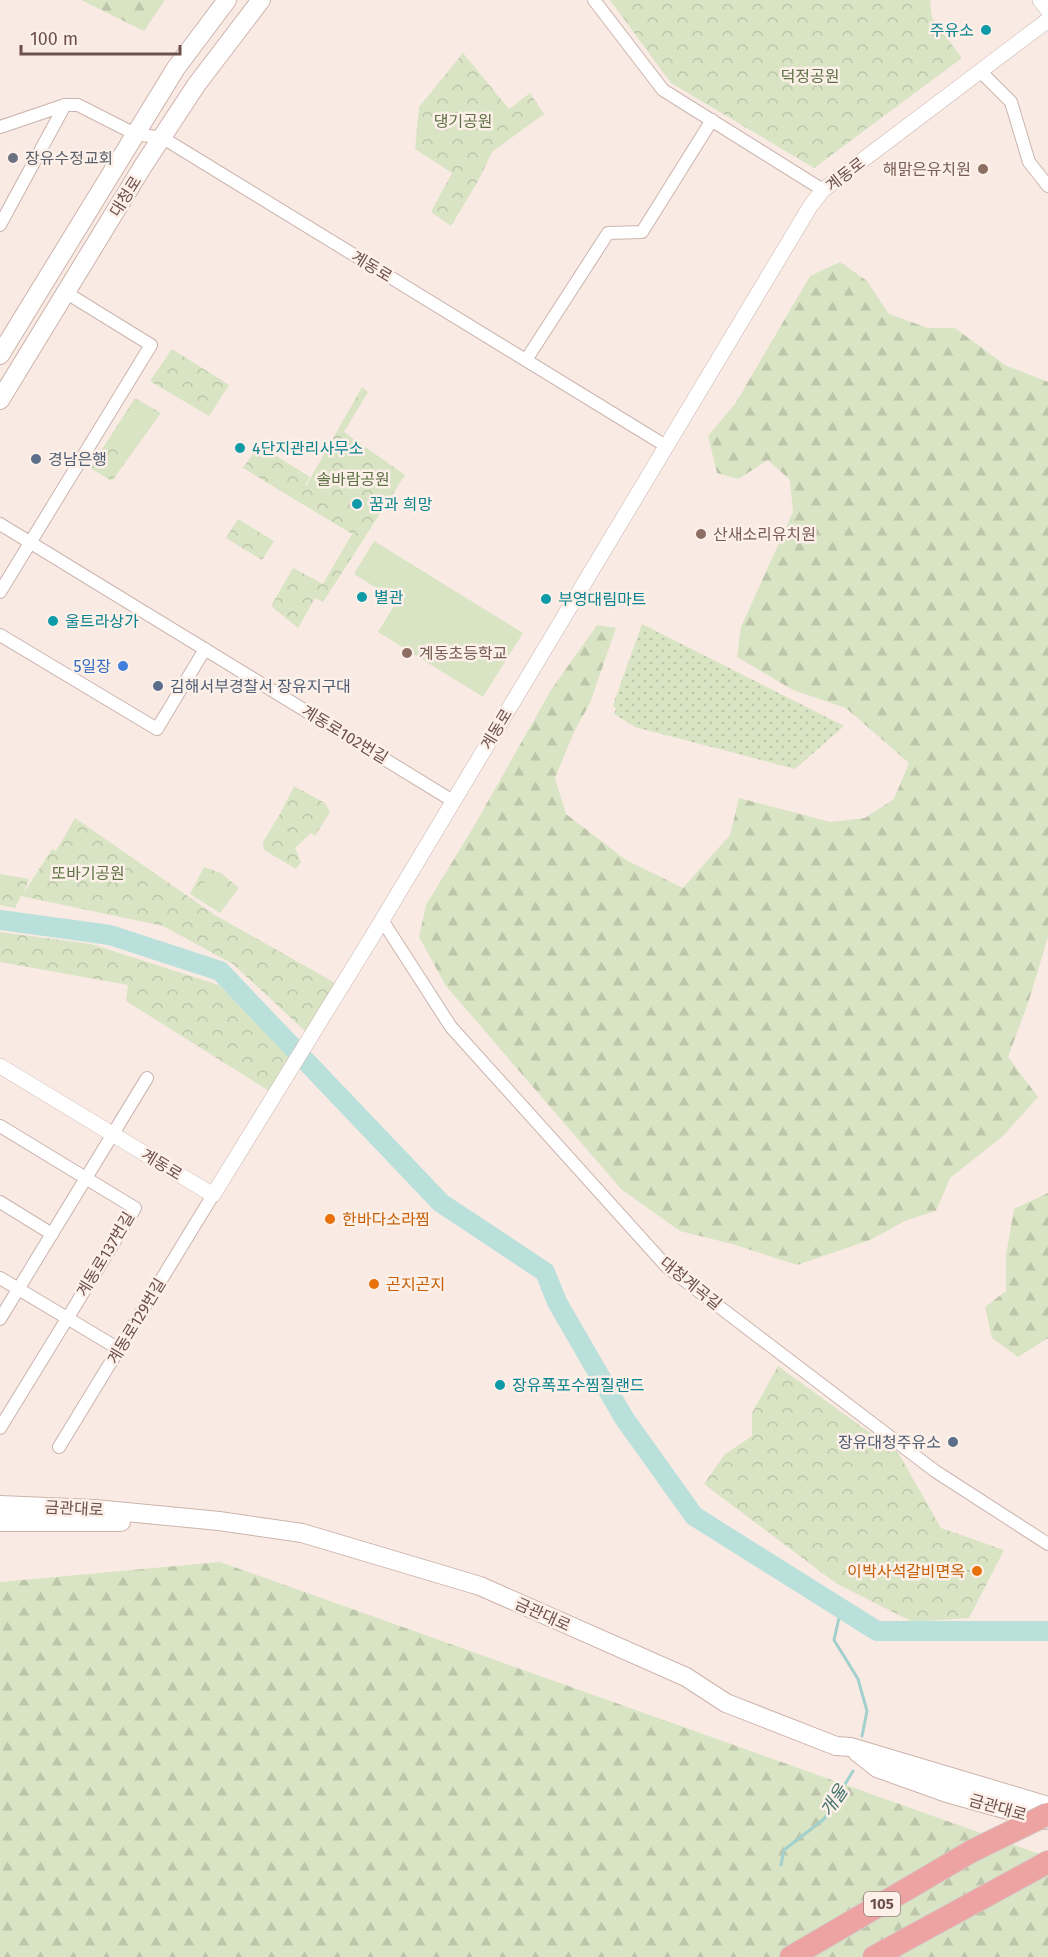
<svg xmlns="http://www.w3.org/2000/svg" width="1048" height="1957" viewBox="0 0 1048 1957" font-family="'Fira Sans','Noto Sans KR',sans-serif">
  <defs>
    <pattern id="grass-dots" width="8" height="8" patternUnits="userSpaceOnUse" patternTransform="scale(1.5)"><rect width="8" height="8" fill="#d9e4c4"/><path d="M2 2h.1M6 6h.1" fill="none" stroke="#bdc5aa" stroke-width="1.8" stroke-linecap="round"/></pattern>
    <pattern id="forest-firs" width="22" height="20" patternUnits="userSpaceOnUse" patternTransform="scale(1.5)"><rect width="22" height="20" fill="#d9e4c4"/><path d="M5 1l3.5 6h-7zM16 11l3.5 6h-7z" fill="#bdc5aa"/></pattern>
    <pattern id="park-crowns" width="20" height="18" patternUnits="userSpaceOnUse" patternTransform="scale(1.5)"><rect width="20" height="18" fill="#d9e4c4"/><path d="M2 6a3 3 0 1 1 6 0M12 15a3 3 0 1 1 6 0" fill="none" stroke="#bdc5aa"/></pattern>
  </defs>
  <rect width="100%" height="100%" fill="#f9ebe3"/>
  <path fill="url(#grass-dots)" d="M642,624L844,726L795,769L635,727L614,714L616,709L613,705Z"/>
  <g fill="url(#forest-firs)">
    <path d="M81,0H165L144,31Z"/>
    <path d="M840,262L867,281L889,314L928,328H955L1005,365L1048,382V937L1028,1003L1008,1057L1038,1097L1002,1137L950,1178L936,1211L907,1220L870,1240L797,1265L732,1244L680,1231L621,1189L446,986L419,937L426,905L474,826L551,690L597,625L616,628L590,703L574,732L555,778L566,814L626,860L683,888L730,835L739,798L830,822L865,818L894,799L909,763L846,708L793,690L737,657L741,627L793,512L790,480L768,460L738,479L717,473L708,436L735,404L810,276Z"/>
    <path d="M1048,1193V1338L1018,1357L992,1338L985,1307L1006,1291V1255L1014,1209Z"/>
    <path d="M220,1562L1048,1857V1957H0V1582Z"/>
  </g>
  <g fill="url(#park-crowns)">
    <path d="M610,0H930L932,18L962,58L814,168L671,83Z"/>
    <path d="M463,53L509,109L530,93L544,114L492,152L478,181L451,226L431,212L452,173L415,149L419,107Z"/>
    <path d="M172,349L229,385L209,416L150,381Z"/>
    <path d="M362,387L368,392L344,432L405,475L323,602L315,598L298,628L271,606L293,568L323,584L352,534L243,468L259,445L310,477L305,485L306,486Z"/>
    <path d="M135,398L161,413L112,481L90,468Z"/>
    <path d="M238,519L274,541L262,560L226,538Z"/>
    <path d="M294,786L325,803L330,812L315,836L311,833L295,848L301,862L296,869L264,850L263,842L280,814Z"/>
    <path d="M75,818L215,915L337,984L307,1033L233,964L163,926L21,896L15,908L0,905V874L29,879L23,894L52,849L56,851Z"/>
    <path d="M204,867L221,873L239,888L220,913L190,894Z"/>
    <path d="M0,932L91,944L219,985L291,1056L274,1094L126,1001L128,985L0,962Z"/>
    <path d="M778,1366L899,1454L941,1528L1004,1550L969,1618L913,1622L837,1584L704,1484L724,1455L752,1436V1413Z"/>
  </g>
  <g fill="#d9e4c4">
    <path d="M135,400L159,414L128,455L110,442Z"/>
    <path d="M374,541L523,633L483,697L378,632L397,601L354,574Z"/>
    <path d="M208,880L228,896L218,910L197,887Z"/>
  </g>
  <g fill="none" stroke-linecap="round" stroke-linejoin="round">
    <g stroke="#a2d0cd" stroke-width="3">
      <path d="M841,1609L834,1640L858,1679L867,1711L862,1736"/>
      <path d="M781,1865L784,1850L824,1819L853,1771"/>
    </g>
    <path stroke="#bae0dc" stroke-width="20" d="M0,920L110,935L220,971L441,1203L545,1272L557,1302L624,1418L694,1516L877,1631H1048"/>
    <g stroke="#cbb4ae" stroke-width="14">
      <g id="minor">
        <path d="M594,0L663,90L823,190"/>
        <path d="M980,71L1011,102L1029,162L1048,186"/>
        <path d="M0,127L65,105H78L135,134L163,138L666,446"/>
        <path d="M0,225L65,105"/>
        <path d="M526,360L608,233L642,232L712,120"/>
        <path d="M0,524L453,801"/>
        <path d="M0,592L151,345L65,292"/>
        <path d="M0,635L157,729L205,649"/>
        <path d="M382,920L451,1027L667,1267L935,1471L1048,1544"/>
        <path d="M0,1126L135,1208L0,1428"/>
        <path d="M0,1202L52,1234"/>
        <path d="M0,1278L119,1349"/>
        <path d="M0,1319L147,1078"/>
        <path d="M59,1447L213,1195"/>
      </g>
    </g>
    <g stroke="#cbb4ae" stroke-width="16">
      <g id="tertiary">
        <path d="M1040,0L1048,10"/>
        <path d="M0,1066L213,1195L372,937L811,205L823,190L1048,20"/>
      </g>
    </g>
    <g stroke="#cdb3ac" stroke-width="20">
      <g id="secondary">
        <path d="M0,355L176,68L227,0"/>
        <path d="M0,400L143,166L197,84L261,0"/>
        <path d="M0,1505L95,1509L219,1521L302,1533L480,1586L686,1677L726,1703L836,1746L851,1747L1048,1806"/>
        <path d="M0,1522H121"/>
        <path d="M857,1752L877,1768L947,1793L1044,1820"/>
      </g>
    </g>
    <g stroke="#d4cac9" stroke-width="24">
      <g id="motorway">
        <path d="M791,1957L972,1851"/>
        <path d="M874,1957L1048,1862"/>
      </g>
    </g>
    <use href="#minor" stroke="#fff" stroke-width="12"/>
    <use href="#tertiary" stroke="#fff" stroke-width="15"/>
    <use href="#secondary" stroke="#fff" stroke-width="18"/>
    <use href="#motorway" stroke="#eca3a1" stroke-width="22"/>
    <g stroke="#d4cac9" stroke-width="24" stroke-linecap="butt">
      <path id="motorway-bridge" d="M972,1851L1048,1814"/>
    </g>
    <use href="#motorway-bridge" stroke="#eca3a1" stroke-width="22"/>
  </g>
  <g fill="#0f9aa8" stroke="#fcf0e9" stroke-width="2">
    <circle cx="986" cy="30" r="6"/>
    <circle cx="240" cy="448" r="6"/>
    <circle cx="357" cy="504" r="6"/>
    <circle cx="362" cy="597" r="6"/>
    <circle cx="546" cy="599" r="6"/>
    <circle cx="53" cy="621" r="6"/>
    <circle cx="500" cy="1385" r="6"/>
  </g>
  <circle fill="#6b7280" stroke="#fcf0e9" stroke-width="2" cx="13" cy="158" r="6"/>
  <g fill="#8d6e63" stroke="#fcf0e9" stroke-width="2">
    <circle cx="983" cy="169" r="6"/>
    <circle cx="701" cy="534" r="6"/>
    <circle cx="407" cy="653" r="6"/>
  </g>
  <g fill="#5c6f8a" stroke="#fcf0e9" stroke-width="2">
    <circle cx="36" cy="459" r="6"/>
    <circle cx="158" cy="686" r="6"/>
    <circle cx="953" cy="1442" r="6"/>
  </g>
  <circle fill="#3f7fe0" stroke="#fcf0e9" stroke-width="2" cx="123" cy="666" r="6"/>
  <g fill="#e8710a" stroke="#fcf0e9" stroke-width="2">
    <circle cx="330" cy="1219" r="6"/>
    <circle cx="374" cy="1284" r="6"/>
    <circle cx="977" cy="1571" r="6"/>
  </g>
  <g text-anchor="middle" stroke-width="5" stroke-linejoin="round" paint-order="stroke">
    <rect fill="#fcf0e9" stroke="#99807b" stroke-width="1.5" x="864" y="1892" width="36" height="24" rx="4.5"/>
    <g font-size="15" font-weight="bold" fill="#6e504c">
      <text x="882" y="1909">105</text>
    </g>
    <g font-size="16" fill="#0d838f" stroke="#fcf0e9" text-anchor="start">
      <text x="974" y="36" text-anchor="end">주유소</text>
      <text x="252" y="454">4단지관리사무소</text>
      <text x="369" y="510">꿈과 희망</text>
      <text x="374" y="603">별관</text>
      <text x="558" y="605">부영대림마트</text>
      <text x="65" y="627">울트라상가</text>
      <text x="512" y="1391">장유폭포수찜질랜드</text>
    </g>
    <g font-size="16" fill="#5e7246" stroke="#fcf0e9">
      <text x="810" y="82">덕정공원</text>
      <text x="463" y="127">댕기공원</text>
      <text x="353" y="485">솔바람공원</text>
      <text x="88" y="879">또바기공원</text>
    </g>
    <g font-size="16" fill="#5b616d" stroke="#fcf0e9" text-anchor="start">
      <text x="25" y="164">장유수정교회</text>
    </g>
    <g font-size="16" fill="#785e54" stroke="#fcf0e9" text-anchor="start">
      <text x="971" y="175" text-anchor="end">해맑은유치원</text>
      <text x="713" y="540">산새소리유치원</text>
      <text x="419" y="659">계동초등학교</text>
    </g>
    <g font-size="16" fill="#6e504c" stroke="#fcf0e9">
      <text transform="translate(845 174) rotate(-38)" y="6">계동로</text>
      <text transform="translate(125 196) rotate(-58)" y="6">대청로</text>
      <text transform="translate(372 266) rotate(31)" y="6">계동로</text>
      <text transform="translate(496 729) rotate(-59)" y="6">계동로</text>
      <text transform="translate(345 734) rotate(31)" y="6">계동로102번길</text>
      <text transform="translate(162 1164) rotate(31)" y="6">계동로</text>
      <text transform="translate(105 1254) rotate(-59)" y="6">계동로137번길</text>
      <text transform="translate(691 1283) rotate(39)" y="6">대청계곡길</text>
      <text transform="translate(136 1321) rotate(-59)" y="6">계동로129번길</text>
      <text transform="translate(74 1508) rotate(3)" y="6">금관대로</text>
      <text transform="translate(543 1614) rotate(24)" y="6">금관대로</text>
      <text transform="translate(998 1807) rotate(16)" y="6">금관대로</text>
    </g>
    <g font-size="16" fill="#4e5e75" stroke="#fcf0e9" text-anchor="start">
      <text x="48" y="465">경남은행</text>
      <text x="170" y="692">김해서부경찰서 장유지구대</text>
      <text x="941" y="1448" text-anchor="end">장유대청주유소</text>
    </g>
    <g font-size="16" fill="#366cbe" stroke="#fcf0e9" text-anchor="end">
      <text x="111" y="672">5일장</text>
    </g>
    <g font-size="16" fill="#c56008" stroke="#fcf0e9" text-anchor="start">
      <text x="342" y="1225">한바다소라찜</text>
      <text x="386" y="1290">곤지곤지</text>
      <text x="965" y="1577" text-anchor="end">이박사석갈비면옥</text>
    </g>
    <g font-size="18" font-style="italic" fill="#42726f" stroke="#fcf0e9">
      <text transform="translate(834 1801) rotate(-56)" y="6">개울</text>
    </g>
  </g>
  <path d="M21 45v9h159v-9" fill="none" stroke="#6e504c" stroke-width="3"/>
  <text x="30" y="45" font-size="18" fill="#6e504c" stroke="#fcf0e9" stroke-width="4.5" paint-order="stroke">100 m</text>
</svg>
